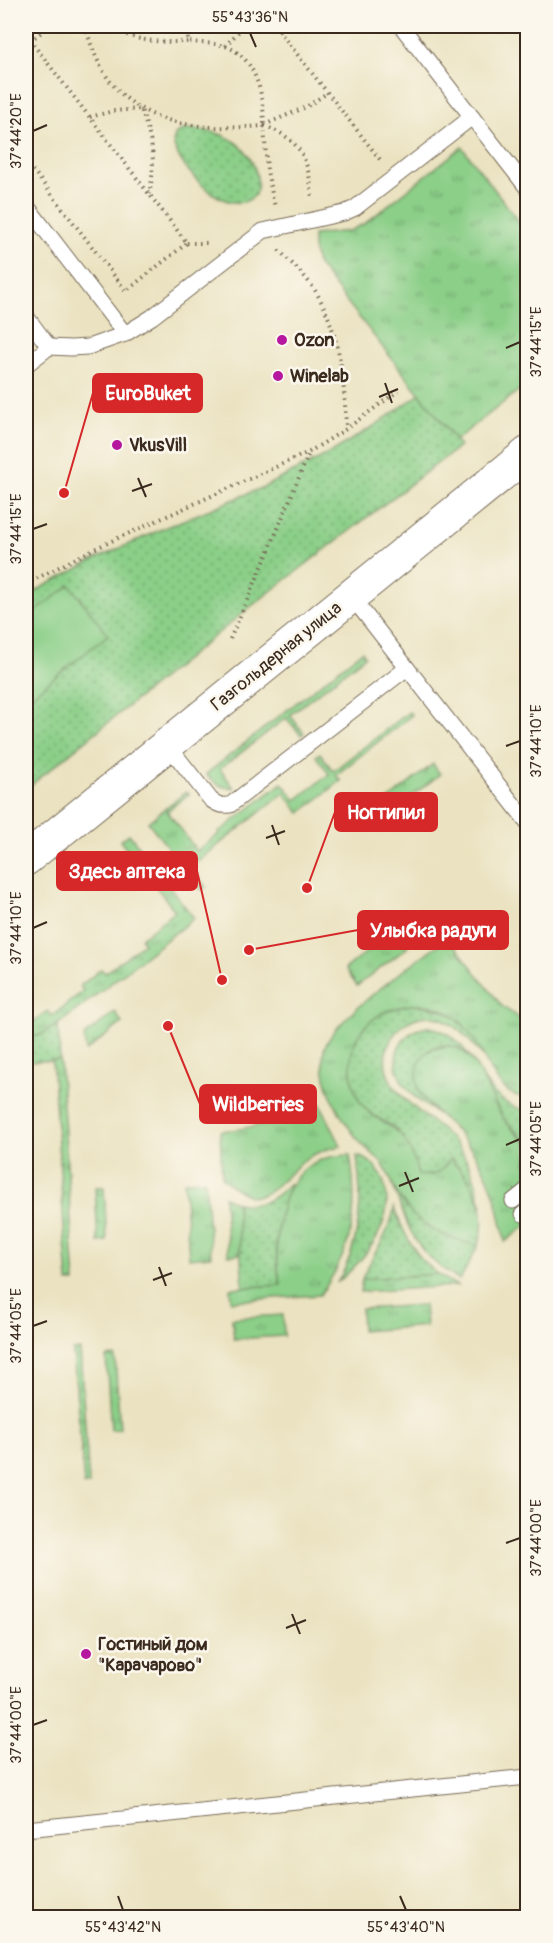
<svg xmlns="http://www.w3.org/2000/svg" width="553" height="1943" viewBox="0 0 553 1943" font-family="Pangolin,sans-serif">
  <defs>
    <pattern id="grass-tufts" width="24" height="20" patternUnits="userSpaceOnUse" patternTransform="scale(1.5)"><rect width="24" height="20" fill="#8bcf88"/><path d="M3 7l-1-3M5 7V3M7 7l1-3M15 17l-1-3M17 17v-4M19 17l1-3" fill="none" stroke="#73a86f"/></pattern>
    <pattern id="park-dots" width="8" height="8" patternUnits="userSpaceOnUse" patternTransform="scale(1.5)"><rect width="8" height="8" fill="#8bcf88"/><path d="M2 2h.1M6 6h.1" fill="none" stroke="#73a86f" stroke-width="1.8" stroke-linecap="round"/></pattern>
  </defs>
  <rect width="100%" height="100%" fill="#fbf7ec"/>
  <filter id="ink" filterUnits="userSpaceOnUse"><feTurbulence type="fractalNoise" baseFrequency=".0167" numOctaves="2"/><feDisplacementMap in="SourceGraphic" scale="12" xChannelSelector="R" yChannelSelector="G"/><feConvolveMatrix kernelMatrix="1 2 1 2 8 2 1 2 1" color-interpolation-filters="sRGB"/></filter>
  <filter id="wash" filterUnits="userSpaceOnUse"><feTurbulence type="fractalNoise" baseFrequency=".008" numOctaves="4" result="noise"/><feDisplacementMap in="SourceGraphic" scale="24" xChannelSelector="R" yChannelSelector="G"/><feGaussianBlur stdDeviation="1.35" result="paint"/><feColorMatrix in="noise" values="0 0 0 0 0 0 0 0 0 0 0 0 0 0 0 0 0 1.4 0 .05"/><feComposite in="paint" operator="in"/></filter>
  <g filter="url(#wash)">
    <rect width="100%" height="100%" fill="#eae2c0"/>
    <g fill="url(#grass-tufts)" stroke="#637c53" stroke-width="1.5">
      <path d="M462,147L527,232V384L456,440L317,264L313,249V235L349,231L364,224Z"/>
      <path d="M362,651L365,656L290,715L304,733L301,735L286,718L220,769L234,788C222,788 214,784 206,774Z"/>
      <path d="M409,712L412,715L336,775L341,781L300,813L284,793L191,867L206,887L201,890L148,822L186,792L189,794L167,811L197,851L219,834V832L282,783L296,800L329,774L316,756L320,753L333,771Z"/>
      <path d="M433,764L440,774L390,813L383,804Z"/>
      <path d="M129,834L194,918L51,1030L41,1035L26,1038V1028L48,1011L52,1016L83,991L80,986L101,969L105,973L144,943L141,938L175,911L120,841Z"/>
      <path d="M395,930L408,947L357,986L345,969Z"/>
      <path d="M448,937L502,1006L527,1024V1097C476,1100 487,984 397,1008C381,1012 366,1022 358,1037C353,1045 354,1055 353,1064C350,1086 358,1106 377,1118C386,1125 396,1129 403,1137C412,1148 415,1162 418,1175C434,1177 444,1173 449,1158C475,1181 491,1212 478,1246C447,1238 415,1228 399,1197C392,1186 389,1171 380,1161C374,1154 366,1149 360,1142C341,1119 318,1082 324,1050C330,1020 421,958 448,937Z"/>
      <path d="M115,1012L122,1023L86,1051L84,1036Z"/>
      <path d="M451,1046C480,1053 487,1094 502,1116C509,1126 518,1136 527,1143V1225L505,1242C500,1214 494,1184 478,1159C471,1148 463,1138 455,1130C438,1112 404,1091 419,1061C426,1049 439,1047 451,1046Z"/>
      <path d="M52,1060H60L75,1282H68Z"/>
      <path d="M308,1086L322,1107L341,1146C328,1148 317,1152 306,1159C291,1169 269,1201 250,1196C240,1193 231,1185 222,1178L220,1131C259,1128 286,1122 308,1086Z"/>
      <path d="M350,1155C359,1211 354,1248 320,1295L231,1301L230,1288L280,1285C272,1229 276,1155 350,1155Z"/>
      <path d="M205,1180L211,1256L189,1258L184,1181Z"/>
      <path d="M95,1187H104L107,1241L98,1242Z"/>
      <path d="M224,1197L237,1203L240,1254L228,1255Z"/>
      <path d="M438,1274L457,1286L360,1292L362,1279Z"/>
      <path d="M424,1305L426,1326L362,1331L361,1309Z"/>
      <path d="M283,1315L284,1336L234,1339L232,1318Z"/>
      <path d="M80,1350L89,1485H84L73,1351Z"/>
      <path d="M115,1356L120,1429L111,1430L106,1357Z"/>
    </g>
    <g fill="url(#park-dots)" stroke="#637c53" stroke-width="1.5">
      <path d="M186,129C216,129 244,138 255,169C258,178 259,188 254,196C228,221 178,168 173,142L176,133Z"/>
      <path d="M420,394L460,446L249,608L26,789V596L94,560L164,528L264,487L330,453L374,426Z"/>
      <path d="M412,1005C453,1006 468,1025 485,1059C465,1034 437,999 402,1026C394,1033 388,1042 386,1053C379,1096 434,1116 456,1144C471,1163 477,1184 482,1207L469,1179L450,1158C443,1172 434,1177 418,1175C414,1157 408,1139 393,1127C383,1120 371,1116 363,1106C356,1097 352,1083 351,1071C348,1031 375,1010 412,1005Z"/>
      <path d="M58,1024L60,1060L26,1062V1038L41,1035Z"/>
      <path d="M428,1027C451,1030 463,1046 475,1064C470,1057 465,1051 458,1048C428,1036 408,1067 420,1093C424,1102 432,1108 439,1115C426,1106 412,1097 403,1083C387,1059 400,1030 428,1027Z"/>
      <path d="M480,1073C491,1092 504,1107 527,1110V1143L503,1118Z"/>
      <path d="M357,1156C370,1159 378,1168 383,1180C398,1221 366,1258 337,1283C361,1244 363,1201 357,1156Z"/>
      <path d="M290,1183C276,1222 273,1243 280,1285L243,1287L237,1203C261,1208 274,1200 290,1183Z"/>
      <path d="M393,1186C415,1227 435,1234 478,1246L460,1280C415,1254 410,1232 393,1186Z"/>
      <path d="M394,1208C405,1235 414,1256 438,1274L362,1279C372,1254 390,1235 394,1208Z"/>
    </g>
    <path fill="#8bcf88" stroke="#637c53" stroke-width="1.5" d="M70,585L108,635L26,700V619Z"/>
  </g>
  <g filter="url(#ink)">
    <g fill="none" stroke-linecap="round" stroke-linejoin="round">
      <g stroke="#786a57" stroke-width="17">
        <g id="service">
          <path d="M401,26L528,189"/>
          <path d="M26,205L125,334"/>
          <path d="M26,316L49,347"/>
          <path d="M26,365L49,347L71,348L88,347L125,334L152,317L263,231L344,213L355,208L472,117"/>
          <path d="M351,596L528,823"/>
          <path d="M167,744L211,800C218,805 222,806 230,805L407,668"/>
          <path d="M513,1201L528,1189"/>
          <path d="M523,1214L528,1210"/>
          <path d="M26,1829L528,1777"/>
        </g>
      </g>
      <g stroke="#786a57" stroke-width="35">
        <path id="tertiary" d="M26,859L528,453"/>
      </g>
      <g stroke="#786a57" stroke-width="4" stroke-dasharray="1.5 4.5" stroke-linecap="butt">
        <path d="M86,26C89,41 95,56 102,69C137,129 203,130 264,126L267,171L275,207"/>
        <path d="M111,26C134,43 161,42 188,42"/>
        <path d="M187,26L188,42C200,43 214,43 225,46C257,57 264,97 264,126"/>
        <path d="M275,26L382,162"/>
        <path d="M26,35L187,243L126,291L26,161"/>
        <path d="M30,41L49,26"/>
        <path d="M225,46L244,26"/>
        <path d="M90,117L113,111L141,109C152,142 157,159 149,194"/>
        <path d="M264,125L306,107L327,93"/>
        <path d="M264,126C302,139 309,161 312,198"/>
        <path d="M187,243H210"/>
        <path d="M279,250C291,263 307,277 316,292C340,332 345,384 346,429"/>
        <path d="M26,584L94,549L309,452L346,429L398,391"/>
        <path d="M230,639L267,555L309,453"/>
      </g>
      <use href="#service" stroke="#fff" stroke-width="15"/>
      <use href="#tertiary" stroke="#fff" stroke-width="33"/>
    </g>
  </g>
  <path fill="none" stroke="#3b2a1e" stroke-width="2" d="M250,33L256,47M33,131L47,125M506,348L520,342M385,383L392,403M379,397L398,389M138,478L146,497M132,491L152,484M33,529L47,524M506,746L520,741M272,825L279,845M266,838L285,831M33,928L47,922M506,1145L520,1139M405,1172L413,1192M399,1186L419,1178M159,1267L166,1286M153,1280L172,1273M33,1326L47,1321M506,1543L520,1538M292,1614L300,1634M286,1628L306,1620M33,1725L47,1720M118,1896L123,1910M400,1896L406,1910"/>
  <g fill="#b5179e" stroke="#fbf7ec" stroke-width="2">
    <circle cx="282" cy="340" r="6"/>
    <circle cx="278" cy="376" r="6"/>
    <circle cx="117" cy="445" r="6"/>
    <circle cx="86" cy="1654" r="6"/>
  </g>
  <g text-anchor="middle" stroke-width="5" stroke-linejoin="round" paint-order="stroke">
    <g font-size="18" font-weight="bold" fill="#3b2a1e" stroke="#fbf7ec" text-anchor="start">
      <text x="294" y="346">Ozon</text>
      <text x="290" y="382">Winelab</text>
      <text x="129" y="451">VkusVill</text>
      <text x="98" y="1650">Гостиный дом<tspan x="98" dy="21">"Карачарово"</tspan></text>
    </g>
    <g font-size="18" fill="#3b2a1e" stroke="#fbf7ec">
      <text transform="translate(276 656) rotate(-39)" y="6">Газгольдерная улица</text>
    </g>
  </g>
  <path fill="none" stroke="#d62828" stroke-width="2" d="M64 493L93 393M307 888L335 812M222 980L197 871M249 950L358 930M168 1026L200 1104"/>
  <g fill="#d62828" stroke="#fbf7ec" stroke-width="2">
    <circle cx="64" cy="493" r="6"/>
    <circle cx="307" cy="888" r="6"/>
    <circle cx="222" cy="980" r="6"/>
    <circle cx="249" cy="950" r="6"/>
    <circle cx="168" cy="1026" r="6"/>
  </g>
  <g fill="#d62828" stroke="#d62828" stroke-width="2">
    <rect x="93" y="374" width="109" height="38" rx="6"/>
    <rect x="335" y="793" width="102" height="38" rx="6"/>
    <rect x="57" y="852" width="140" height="38" rx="6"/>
    <rect x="358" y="911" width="150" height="38" rx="6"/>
    <rect x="200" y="1085" width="116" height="38" rx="6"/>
  </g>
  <g font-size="20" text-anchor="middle" font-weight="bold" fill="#fff">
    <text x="148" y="400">EuroBuket</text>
    <text x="386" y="819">Ногтипил</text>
    <text x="127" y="878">Здесь аптека</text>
    <text x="433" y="937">Улыбка радуги</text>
    <text x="258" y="1111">Wildberries</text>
  </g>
  <rect width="553" height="1943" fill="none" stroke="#fbf7ec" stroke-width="66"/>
  <rect x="33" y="33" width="487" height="1877" fill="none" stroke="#3b2a1e" stroke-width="2"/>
  <g font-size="15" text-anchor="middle" fill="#3b2a1e">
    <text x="250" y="22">55°43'36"N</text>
    <text transform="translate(16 131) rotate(-90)" y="5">37°44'20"E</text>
    <text transform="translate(536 342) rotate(-90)" y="5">37°44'15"E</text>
    <text transform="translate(16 529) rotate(-90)" y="5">37°44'15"E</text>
    <text transform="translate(536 741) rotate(-90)" y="5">37°44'10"E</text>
    <text transform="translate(16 928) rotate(-90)" y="5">37°44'10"E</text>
    <text transform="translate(536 1139) rotate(-90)" y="5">37°44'05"E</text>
    <text transform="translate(16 1326) rotate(-90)" y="5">37°44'05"E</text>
    <text transform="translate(536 1538) rotate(-90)" y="5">37°44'00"E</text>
    <text transform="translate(16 1725) rotate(-90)" y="5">37°44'00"E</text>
    <text x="123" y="1932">55°43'42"N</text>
    <text x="406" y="1932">55°43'40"N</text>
  </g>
</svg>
